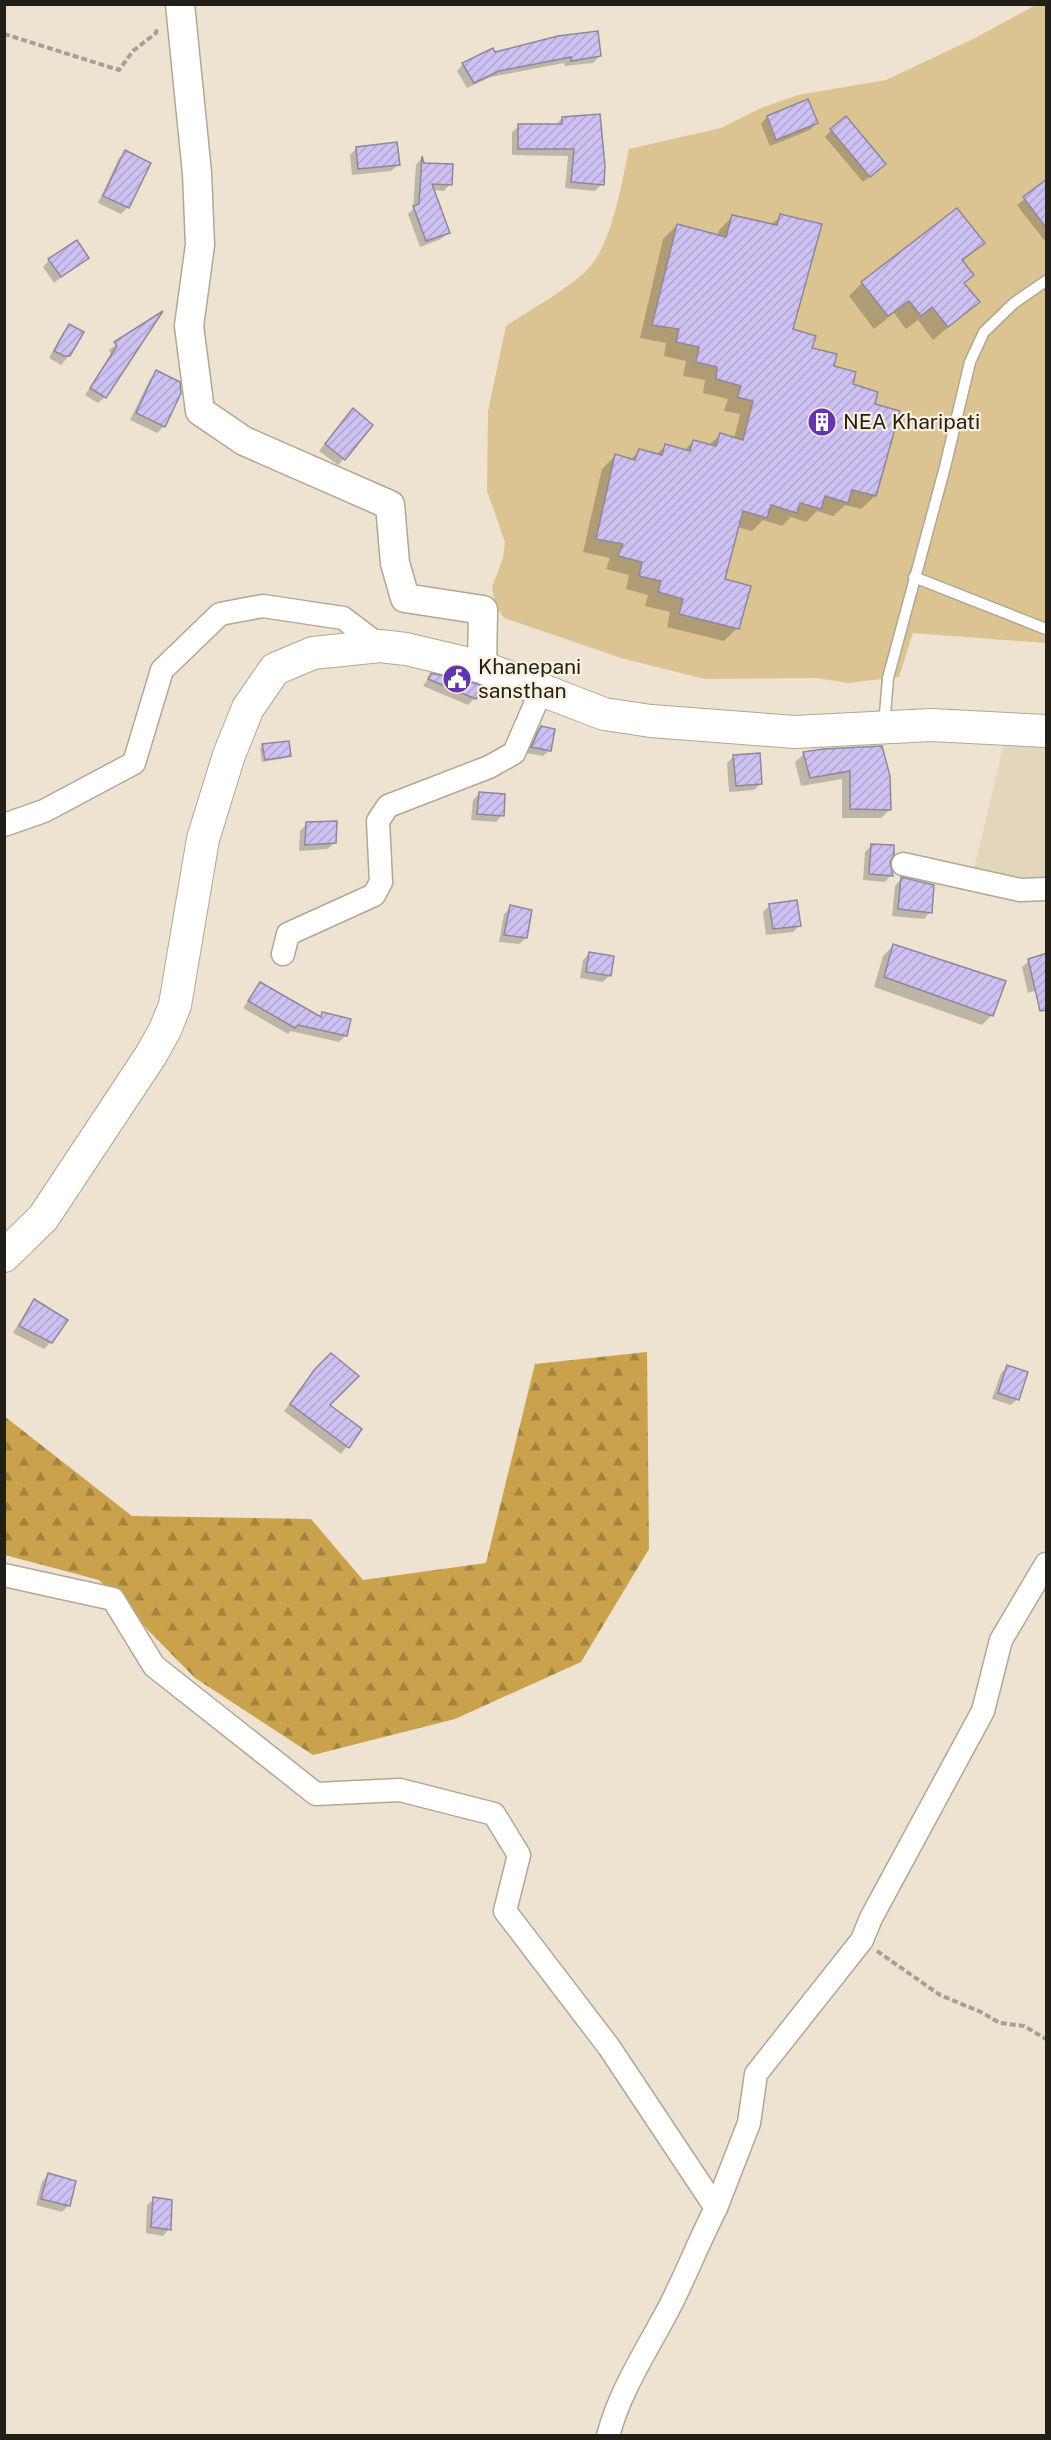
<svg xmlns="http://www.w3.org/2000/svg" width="1051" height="2440" viewBox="0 0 1051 2440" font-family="'Public Sans',sans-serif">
  <defs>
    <pattern id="forest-firs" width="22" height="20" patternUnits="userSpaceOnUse" patternTransform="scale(1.5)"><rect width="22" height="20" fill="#c9a24b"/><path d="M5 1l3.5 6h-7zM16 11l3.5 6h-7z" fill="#a3833d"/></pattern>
    <pattern id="building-hatch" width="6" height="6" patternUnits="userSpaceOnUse" patternTransform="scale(1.5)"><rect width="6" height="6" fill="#cdc1f2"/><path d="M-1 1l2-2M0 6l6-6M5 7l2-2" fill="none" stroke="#b0a5cf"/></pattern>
  </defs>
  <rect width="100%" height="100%" fill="#ede3d0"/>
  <path fill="#e3d6bc" d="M1005,740L1046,742V891L972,877Z"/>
  <path fill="#dbc392" d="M1036,5H1046V643L913,633L899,677L848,683L817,678L705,679L621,658L504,618L496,607L492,587L503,558L505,542L487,491L488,411L506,326C531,309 560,294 583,274C612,249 621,185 629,149L721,128L761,108L798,95L886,80L973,39Z"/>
  <path fill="url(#forest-firs)" d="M647,1352L649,1549L581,1662L455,1719L313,1755L195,1678L99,1580L5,1555L4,1416L132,1516L311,1519L363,1580L486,1563L535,1364Z"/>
  <g fill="#0003">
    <path d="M494,54L600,56L593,63L565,66L564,63L491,77L467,88L457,71L463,64Z"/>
    <path d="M767,117L816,123L810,130L770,146L761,124Z"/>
    <path d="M562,118L602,184L595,191L565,188L568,156L512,155V132L519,126H555Z"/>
    <path d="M831,130L878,170L863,182L825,137Z"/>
    <path d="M357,148L398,165L391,171L352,175L350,155Z"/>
    <path d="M126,152L128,207L121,214L98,203L119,158Z"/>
    <path d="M421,159L423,164L450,184L444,191L433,190L448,233L441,239L420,247L408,214L413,209L416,165Z"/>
    <path d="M1041,186H1046V239L1044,240L1017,205Z"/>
    <path d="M733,216L771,225L781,216L791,331L873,405L875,496L861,509L845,505L833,516L817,511L806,522L791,517L782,526L763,520L752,531L737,527L723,580L737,628L724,641L667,627L670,612L645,606L648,595L626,589L629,575L606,569L610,558L583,552L602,469L615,456L630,460L639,451L656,455L665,446L684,451L693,441L709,445L720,435L734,439L740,414L724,411L728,399L703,393L705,380L683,376L686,361L664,356L666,343L640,338L663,239L677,225L717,236L719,230Z"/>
    <path d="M983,243L962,262L972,275L963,284L978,302L933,340L918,320L906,329L894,313L874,329L849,296L862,283Z"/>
    <path d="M87,257L54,283L43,267L49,260Z"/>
    <path d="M158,316L105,397L98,403L85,395L111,354L109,350Z"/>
    <path d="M70,326L82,332L67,358L61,365L49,358L63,332Z"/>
    <path d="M156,372L180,393L164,426L157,433L130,420L150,379Z"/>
    <path d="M346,417L344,459L338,465L319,451Z"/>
    <path d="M431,675L475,698L468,705L423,686Z"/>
    <path d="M541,727L550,750L543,756L526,753L534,734Z"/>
    <path d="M263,746L289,755L286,758L262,762L260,748Z"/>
    <path d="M881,747L890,809L881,818H842V779L801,786L795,762L804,754Z"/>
    <path d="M734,756L761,783L754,790L729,792L727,763Z"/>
    <path d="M480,793L502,815L496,822L471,820L473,800Z"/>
    <path d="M307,824L334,843L328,849L299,851L300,831Z"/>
    <path d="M872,845L888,861L891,875L885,882L863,880L865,852Z"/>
    <path d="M901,879L930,912L924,919L892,916L895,886Z"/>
    <path d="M769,906L799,926L793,932L766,935L763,912Z"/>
    <path d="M511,907L526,938L519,944L499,942L504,914Z"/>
    <path d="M893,946L992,1015L982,1025L874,987L883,956Z"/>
    <path d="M590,953L610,975L603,982L580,978L583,960Z"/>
    <path d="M1029,961L1046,987L1028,993L1022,967Z"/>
    <path d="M260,984L318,1018L323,1013L345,1036L339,1042L291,1031L288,1034L243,1008Z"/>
    <path d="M34,1301L51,1342L44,1349L13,1333L28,1308Z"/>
    <path d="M1008,1366L1018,1399L1011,1405L992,1399L1001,1373Z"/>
    <path d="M309,1377L328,1405L360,1429L341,1454L284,1411Z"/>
    <path d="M48,2175L69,2205L62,2212L36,2205L42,2182Z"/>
    <path d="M154,2199L169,2229L163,2236L146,2233L147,2205Z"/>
  </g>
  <g fill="url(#building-hatch)" stroke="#8d889b" stroke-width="1.5">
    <path d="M598,31L601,56L571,61V57L499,71L474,83L462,63L493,48L495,52L558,36Z"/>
    <path d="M808,99L818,123L776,140L767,116Z"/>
    <path d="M600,114L605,166L604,185L571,182L574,149H518V124H562V117Z"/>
    <path d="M846,116L886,164L870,177L830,129Z"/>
    <path d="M397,142L400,165L358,169L356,147Z"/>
    <path d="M125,150L151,163L129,208L103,196Z"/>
    <path d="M422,156L424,163L453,164L452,185L432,184L450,233L426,241L413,206L419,204Z"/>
    <path d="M1047,179V229L1023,197Z"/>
    <path d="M957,208L985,243L962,260L974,275L964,283L980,302L948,327L932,307L921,316L909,301L888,316L861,282Z"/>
    <path d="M780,214L822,224L793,329L816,336L812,348L837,354L834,366L856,372L853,384L878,392L875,404L900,411L876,496L852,490L848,503L825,496L821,509L800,503L797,513L771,505L767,518L743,511L725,579L751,586L739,629L679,614L683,599L658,592L661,581L639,576L642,562L618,556L623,544L596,539L615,454L635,460L639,449L662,455L665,444L690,451L693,440L716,446L720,433L743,440L753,401L737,397L741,386L716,379L717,367L696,362L699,347L676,342L679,329L652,325L677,224L726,237L732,215L777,225Z"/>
    <path d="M77,240L89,258L61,277L48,259Z"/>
    <path d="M163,311L106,398L90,388L117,346L114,342Z"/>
    <path d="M69,324L84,332L70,356H64L54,351Z"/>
    <path d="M156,370L180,382L181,393L165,427L136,413Z"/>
    <path d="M353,408L373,425L345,460L325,444Z"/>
    <path d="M431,673L477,684L482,686L476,699L428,679Z"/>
    <path d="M541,726L555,729L551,751L531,747Z"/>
    <path d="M289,741L291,756L265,760L262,744Z"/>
    <path d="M882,746L890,776L891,810L850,809V771L810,778L803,752L823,749Z"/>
    <path d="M760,753L762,784L736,786L733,755Z"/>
    <path d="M479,792L505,794L504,816L477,814Z"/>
    <path d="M337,821L336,843L305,845L306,822Z"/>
    <path d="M871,844L894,845V854L890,862L893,876L869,874Z"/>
    <path d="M901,877L934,885L932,913L898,909Z"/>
    <path d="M797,900L801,926L773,929L769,904Z"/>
    <path d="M510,905L532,910L527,938L504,935Z"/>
    <path d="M893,944L1006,981L993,1016L884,977Z"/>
    <path d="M589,952L614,956L611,976L586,972Z"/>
    <path d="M1047,953V1010L1040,1011L1028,959Z"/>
    <path d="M260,982L321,1017L322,1012L351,1019L347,1036L298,1025L295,1028L248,1001Z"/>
    <path d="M34,1299L68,1320L52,1343L19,1326Z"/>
    <path d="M331,1353L359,1376L330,1405L362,1429L349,1448L290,1404L315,1369Z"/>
    <path d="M1007,1365L1028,1372L1019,1400L998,1393Z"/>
    <path d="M48,2173L76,2181L70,2206L41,2199Z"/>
    <path d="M153,2197L172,2200L171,2230L151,2227Z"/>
  </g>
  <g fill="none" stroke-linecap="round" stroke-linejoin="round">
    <g stroke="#b0a794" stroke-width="13">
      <g id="service">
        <path d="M914,577L1046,629"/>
        <path d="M884,726L888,678L945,467L970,362L984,332L1014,303L1046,281"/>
      </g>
    </g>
    <g stroke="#b0a794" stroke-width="25">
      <g id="minor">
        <path d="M4,825L44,811L134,763L162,670L220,614L263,606L343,618L380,646"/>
        <path d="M903,864L1020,890L1046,889"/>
        <path d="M283,954L288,934L374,895L381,882L378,821L388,806L489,767L514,753L541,691"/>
        <path d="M4,1575L113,1599L154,1666L316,1794L400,1790L494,1814L519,1855L505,1911L609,2047L716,2208C699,2241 686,2275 669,2308C647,2350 620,2390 608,2436"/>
        <path d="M716,2208L749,2123L756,2074L862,1940L871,1918L983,1711L1001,1640L1046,1564"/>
      </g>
    </g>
    <g stroke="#b0a794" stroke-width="31">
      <path id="tertiary" d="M180,4L197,173L200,245L189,326L200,411L244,441L390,505L395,563L405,598L483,610L482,667"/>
    </g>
    <g stroke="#b0a794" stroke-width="34">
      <path id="secondary" d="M4,1256L43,1218L151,1055L165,1030L175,1005L203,839L229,755L248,708L275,669L313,653L380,646L406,649L482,667L604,714L651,721L795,732L931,725L1046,731"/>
    </g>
    <g stroke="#a8a091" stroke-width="4" stroke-dasharray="6 3" stroke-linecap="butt">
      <path d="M4,34L119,70L133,51L156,33L157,28"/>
      <path d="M877,1951L940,1995L981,2012L1000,2023L1024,2026L1046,2039"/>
    </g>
    <use href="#service" stroke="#fff" stroke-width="10"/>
    <use href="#minor" stroke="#fff" stroke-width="22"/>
    <use href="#tertiary" stroke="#fff" stroke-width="28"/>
    <use href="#secondary" stroke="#fff" stroke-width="32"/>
  </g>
  <defs>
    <g id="building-disc" transform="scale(1.5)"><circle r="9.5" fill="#6436ae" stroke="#faf0dd"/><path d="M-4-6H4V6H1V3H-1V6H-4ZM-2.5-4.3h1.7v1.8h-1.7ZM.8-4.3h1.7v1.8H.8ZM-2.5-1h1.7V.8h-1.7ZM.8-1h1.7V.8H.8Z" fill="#fff"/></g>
    <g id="civic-disc" transform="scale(1.5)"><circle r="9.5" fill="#6436ae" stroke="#faf0dd"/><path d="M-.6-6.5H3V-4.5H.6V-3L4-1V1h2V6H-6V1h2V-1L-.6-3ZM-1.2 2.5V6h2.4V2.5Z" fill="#fff"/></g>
  </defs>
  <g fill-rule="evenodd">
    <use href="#building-disc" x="822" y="422"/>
    <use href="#civic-disc" x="457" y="679"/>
  </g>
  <g text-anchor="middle" stroke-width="4.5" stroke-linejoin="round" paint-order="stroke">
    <g font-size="21" fill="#221f18" stroke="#faf0dd" text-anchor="start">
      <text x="843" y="429">NEA Kharipati</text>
      <text x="478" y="674">Khanepani<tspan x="478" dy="24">sansthan</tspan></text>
    </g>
  </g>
  <rect width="1051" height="2440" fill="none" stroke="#221f18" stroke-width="12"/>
</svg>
